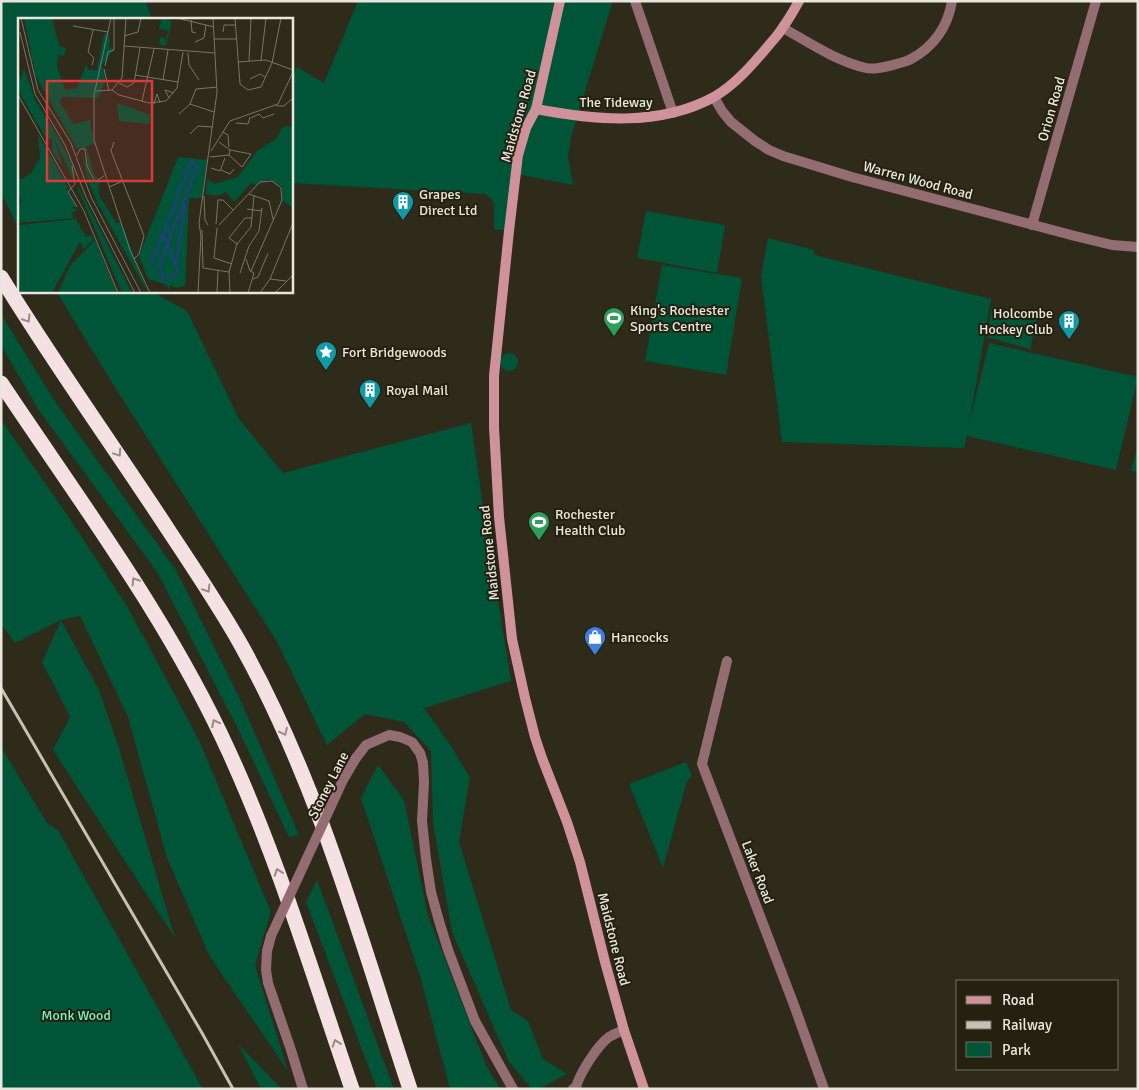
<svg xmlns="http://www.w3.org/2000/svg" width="1139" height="1090" viewBox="0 0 1139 1090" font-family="Signika,sans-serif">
  <rect width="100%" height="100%" fill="#2e2b1a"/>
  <g fill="#005438">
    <path d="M1,1H146L152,19H19V229L1,193Z"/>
    <path d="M358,1H611L612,4L572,133L568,156L573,185L516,174L509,231L494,229V203L490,198L485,194L291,183V78L297,67L324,83Z"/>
    <path d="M646,211L725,225L717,273L637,258Z"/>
    <path d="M768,238L814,250L815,255L991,299L969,424L989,343L1138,377L1116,470L967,436L964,448L782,442L761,276Z"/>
    <path d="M662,265L742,278L726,375L645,361Z"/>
    <path d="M56,291H151L187,311L239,419L283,473L471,423L484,513L511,681L424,708L451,746L470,777L459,842L511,1010L528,1021L543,1059L567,1074L539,1089H532L509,1062L452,932L433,823L431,751L404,722L365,714L327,745L277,642L111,381Z"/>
    <path d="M992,308L1037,319L1030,349L986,337Z"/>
    <path d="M1,314L54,400L176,570L239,697L299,835L289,837L238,729L157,572L38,409L1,345Z"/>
    <circle cx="509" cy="362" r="9"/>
    <path d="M1,420L68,516L127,606L199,740L271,912L255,965L288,1071L210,957L167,858L128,717L80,616L61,620L99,690L118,745L175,938L53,750L70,717L42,662L61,620L15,643L1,624Z"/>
    <path d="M1138,444V472L1131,471Z"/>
    <path d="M1,747L47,823L58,830L203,1089H1Z"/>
    <path d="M686,762L692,776L687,781L663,868L629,784Z"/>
    <path d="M378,765L404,800L428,915L486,1065L500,1089H450L420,976L361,798Z"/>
    <path d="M317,880L394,1089H377L306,902Z"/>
    <path d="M238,1044L277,1084L282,1089H261Z"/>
  </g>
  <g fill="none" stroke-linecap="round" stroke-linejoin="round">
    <g stroke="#946d72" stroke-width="10">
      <path d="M635,1L673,113"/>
      <path d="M783,28C810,43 836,61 866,68C874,70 885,67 893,65C899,63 906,62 911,59C934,47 948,26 952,1"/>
      <path d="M714,97L722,111L731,122L755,141L769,150L783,156L852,177L1075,236L1112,245L1138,247"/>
      <path d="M1032,225L1096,1"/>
      <path d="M727,661L702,764L794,1005L824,1089"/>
      <path d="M356,758L366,745L389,735L400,737L412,742L420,753L423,763L424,782L422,821L426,859L431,892L439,921L448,950L475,1021L513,1089"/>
      <path d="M271,936L267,951L266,970L268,983L291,1050L303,1089"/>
      <path d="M573,1089L576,1087C580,1073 597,1046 609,1037C614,1034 619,1032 624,1030"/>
    </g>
    <g stroke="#cf929a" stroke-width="10">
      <path d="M560,1L536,109L526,128L518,155L509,231L494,376V427L499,517L512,639L525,698L535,737L542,758L567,822L580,862L605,962L624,1030L644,1089"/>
      <path d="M536,109C594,120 659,127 714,97C736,84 753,64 769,45C774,39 779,34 783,27C789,19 794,10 799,1"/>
    </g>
    <g stroke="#f5e1e3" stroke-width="15">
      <path d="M1,277C55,365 115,448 171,534C195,570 219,606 240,643C318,782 360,938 410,1089"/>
      <path d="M1,383C81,503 169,620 229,752C279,861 313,976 352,1089"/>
    </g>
    <path stroke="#c4c2b7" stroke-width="3" d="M1,688L202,1033L233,1089"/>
    <path stroke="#946d72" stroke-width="10" d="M271,936L343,780L356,758"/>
  </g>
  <defs><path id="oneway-chevron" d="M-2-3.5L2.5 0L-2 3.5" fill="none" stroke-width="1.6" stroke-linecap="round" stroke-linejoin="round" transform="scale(1.25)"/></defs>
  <g stroke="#978b84">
    <use href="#oneway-chevron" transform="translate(27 319) rotate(58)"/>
    <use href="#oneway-chevron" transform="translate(118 453) rotate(56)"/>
    <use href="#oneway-chevron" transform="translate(135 581) rotate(-122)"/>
    <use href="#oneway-chevron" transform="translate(207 589) rotate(58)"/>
    <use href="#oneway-chevron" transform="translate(215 723) rotate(-117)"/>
    <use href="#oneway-chevron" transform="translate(284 732) rotate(65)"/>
    <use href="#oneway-chevron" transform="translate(278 872) rotate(-110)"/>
    <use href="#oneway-chevron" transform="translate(336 1043) rotate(-109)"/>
  </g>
  <defs>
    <g id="building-pin" transform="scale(1.125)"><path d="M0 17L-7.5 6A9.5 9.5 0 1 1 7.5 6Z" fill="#0f9aa8" stroke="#242111"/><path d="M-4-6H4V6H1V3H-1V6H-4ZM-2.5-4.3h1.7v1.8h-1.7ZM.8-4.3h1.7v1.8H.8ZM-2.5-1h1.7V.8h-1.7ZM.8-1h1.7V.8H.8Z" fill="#fff"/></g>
    <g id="stadium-pin" transform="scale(1.125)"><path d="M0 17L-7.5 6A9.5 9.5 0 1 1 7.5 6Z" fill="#2e9e5b" stroke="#242111"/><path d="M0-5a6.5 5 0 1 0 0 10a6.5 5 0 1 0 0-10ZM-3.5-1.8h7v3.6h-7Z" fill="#fff"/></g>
    <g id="sight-pin" transform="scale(1.125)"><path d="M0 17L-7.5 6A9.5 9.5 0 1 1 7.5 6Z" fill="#0f9aa8" stroke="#242111"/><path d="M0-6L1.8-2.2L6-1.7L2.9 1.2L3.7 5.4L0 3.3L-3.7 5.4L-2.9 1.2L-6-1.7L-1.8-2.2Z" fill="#fff"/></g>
    <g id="shop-pin" transform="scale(1.125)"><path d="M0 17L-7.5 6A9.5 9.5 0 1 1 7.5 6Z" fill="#3f7fe0" stroke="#242111"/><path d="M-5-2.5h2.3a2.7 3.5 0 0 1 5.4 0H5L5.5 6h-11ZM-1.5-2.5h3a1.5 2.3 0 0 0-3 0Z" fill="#fff"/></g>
  </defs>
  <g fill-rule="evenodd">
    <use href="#building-pin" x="403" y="202"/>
    <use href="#stadium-pin" x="614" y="318"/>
    <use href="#building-pin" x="1069" y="321"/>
    <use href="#sight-pin" x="326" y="352"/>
    <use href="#building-pin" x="370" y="390"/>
    <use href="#stadium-pin" x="539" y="522"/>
    <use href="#shop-pin" x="595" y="637"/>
  </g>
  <g text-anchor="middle" stroke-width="4" stroke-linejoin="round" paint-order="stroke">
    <g font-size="14" fill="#e9e7dd" stroke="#242111">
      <text x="616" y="107">The Tideway</text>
      <text transform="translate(1051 109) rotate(-74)" y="5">Orion Road</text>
      <text transform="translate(518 116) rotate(-74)" y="5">Maidstone Road</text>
      <text transform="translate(918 180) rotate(15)" y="5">Warren Wood Road</text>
      <text transform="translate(489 553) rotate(-96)" y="5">Maidstone Road</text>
      <text transform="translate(328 785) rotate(-63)" y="5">Stoney Lane</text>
      <text transform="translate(758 872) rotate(69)" y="5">Laker Road</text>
      <text transform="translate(614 939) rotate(76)" y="5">Maidstone Road</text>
    </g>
    <g font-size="14" fill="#e9e7dd" stroke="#242111" text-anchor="start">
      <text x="419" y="199">Grapes<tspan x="419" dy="16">Direct Ltd</tspan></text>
      <text x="630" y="315">King's Rochester<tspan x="630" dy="16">Sports Centre</tspan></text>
      <text x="1053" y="318" text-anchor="end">Holcombe<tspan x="1053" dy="16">Hockey Club</tspan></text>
      <text x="342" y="357">Fort Bridgewoods</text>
      <text x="386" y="395">Royal Mail</text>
      <text x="555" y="519">Rochester<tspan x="555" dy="16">Health Club</tspan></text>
      <text x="611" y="642">Hancocks</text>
    </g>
    <g font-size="14" fill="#77f6bd" stroke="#242111">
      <text x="76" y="1020">Monk Wood</text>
    </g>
  </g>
  <g transform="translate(18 18)">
    <rect width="275" height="275" fill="#2e2b1a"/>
    <path d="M6,0H34L41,28L48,30L46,38L40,37L39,48L47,72L59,70L68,47L71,52H79L86,16H90L92,21L91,29L96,31L84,47L87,61L81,80L45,79L41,83L55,106L72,102L76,126L68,128L76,156L81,162L78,163L70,149L68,132L62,129L59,131L18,59ZM144,0L154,3L148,28L141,26L142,19L147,20L148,25L150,13L141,11ZM0,49L3,62L6,50L17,82L40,119L54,147L55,161L36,120L45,149L34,132V120L30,122L26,117L0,72ZM99,85L133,97L131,106L101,103ZM265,108L275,109V190L265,183L264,169L251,161L238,167L233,165L216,184L208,174L199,178L188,176L189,161L197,166L220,159L239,133L258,121ZM20,116L50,169L49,173L58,188L53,190L60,191L54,195L56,200L0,205V188L4,182L0,180V156L3,162L14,154L22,140ZM63,133L73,161L76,165L81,164V177L98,205L103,204L130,275L80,186L71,165ZM160,139L189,142L184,180H171L167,268L158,270L152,267L151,273L149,267L130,261L121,238ZM59,169L61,170L114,275H104ZM58,201L68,219L73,217L76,221L66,231L62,224L34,275H0V207ZM77,222L99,275H40L51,249Z" fill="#005438"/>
    <path fill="none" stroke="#213e7b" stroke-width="2.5" d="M145,214L160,253L150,262M133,246L174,141M158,246L167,186M147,265L141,248L179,149L173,143"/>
    <path fill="none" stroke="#797668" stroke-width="1" d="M3,0L20,72L53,125L73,179L123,275M93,0L76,77V122L112,232L132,275M96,0V32M159,0L196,9M217,0L222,66L230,72L243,69L254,45L263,0M173,2L174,14L178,15M55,8L90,14M2,14L17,76L47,127L68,179L117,275M205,14L206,7H217M106,18L120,14L123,0M196,21H218M177,24L186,20L188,7M106,28L197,35M170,35L171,47L181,62M243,42L248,0M231,43L233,0M220,44L248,42L275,52M74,47L76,40L70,34L75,12M87,48L90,34L96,32M86,51L91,73M117,57L160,64M232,61L242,56L247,59M145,62L150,32M101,65L109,69L116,65L122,30M94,72L101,77L131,85L148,83L159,70L165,34M78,73L94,72L104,60L108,0M0,77L66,193L100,275M151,80L147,72L156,75M124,83L136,31M136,86L139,76L142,85M172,86L196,94M258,88H266L275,80M161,96L172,86L178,71L199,69M233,100L241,96L245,100L256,96M218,105L230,106L232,99M205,114L210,117L211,129M172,116L180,108L194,109M96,124L93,133L126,218L121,236L116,241M201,124L212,132L233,136L224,149L211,137L212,132M193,133L212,103L260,86L275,54M59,137L62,131H67L69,148L77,164L86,158M192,139L211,137M54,148L57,166L50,174L59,189M193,150L202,153L207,140M203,152L212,156L216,151M91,169L105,163M231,176L251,183L255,201M186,178L187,202L190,207M229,191L244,193M181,205L199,74L195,0M198,206L200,182H205L215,192M201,207L242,164L254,163L263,170L264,182L233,253M199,210L196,240L214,246M184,212L185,250M219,226L211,220L227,200H234M228,241L232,253L236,255L230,275M185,250L211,254M222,255L231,228L241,213L244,190M235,261L240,259L250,235M252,261L275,205M252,261L268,263M180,275L183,218L181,205M199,275L200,252M212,275L211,254L219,226L233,209L236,178M242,275L252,261M257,275L275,257"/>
    <path fill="#d83b3a" fill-opacity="0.15" stroke="#d83b3a" stroke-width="2.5" d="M29,63H134V163H29Z"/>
    <rect width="275" height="275" fill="none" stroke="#e9e7dd" stroke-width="2.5"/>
  </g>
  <rect width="1139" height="1090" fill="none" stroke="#e9e7dd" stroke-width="5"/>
  <rect x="956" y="980" width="162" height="90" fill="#242111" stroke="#737063"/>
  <rect x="966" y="996" width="25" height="8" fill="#cf929a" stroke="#737063"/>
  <text x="1002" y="1005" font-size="15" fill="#e9e7dd">Road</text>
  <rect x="966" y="1021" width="25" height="8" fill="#c4c2b7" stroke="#737063"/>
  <text x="1002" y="1030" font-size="15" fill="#e9e7dd">Railway</text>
  <rect x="966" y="1042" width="25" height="15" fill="#005438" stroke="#737063"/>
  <text x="1002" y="1055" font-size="15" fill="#e9e7dd">Park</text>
</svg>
